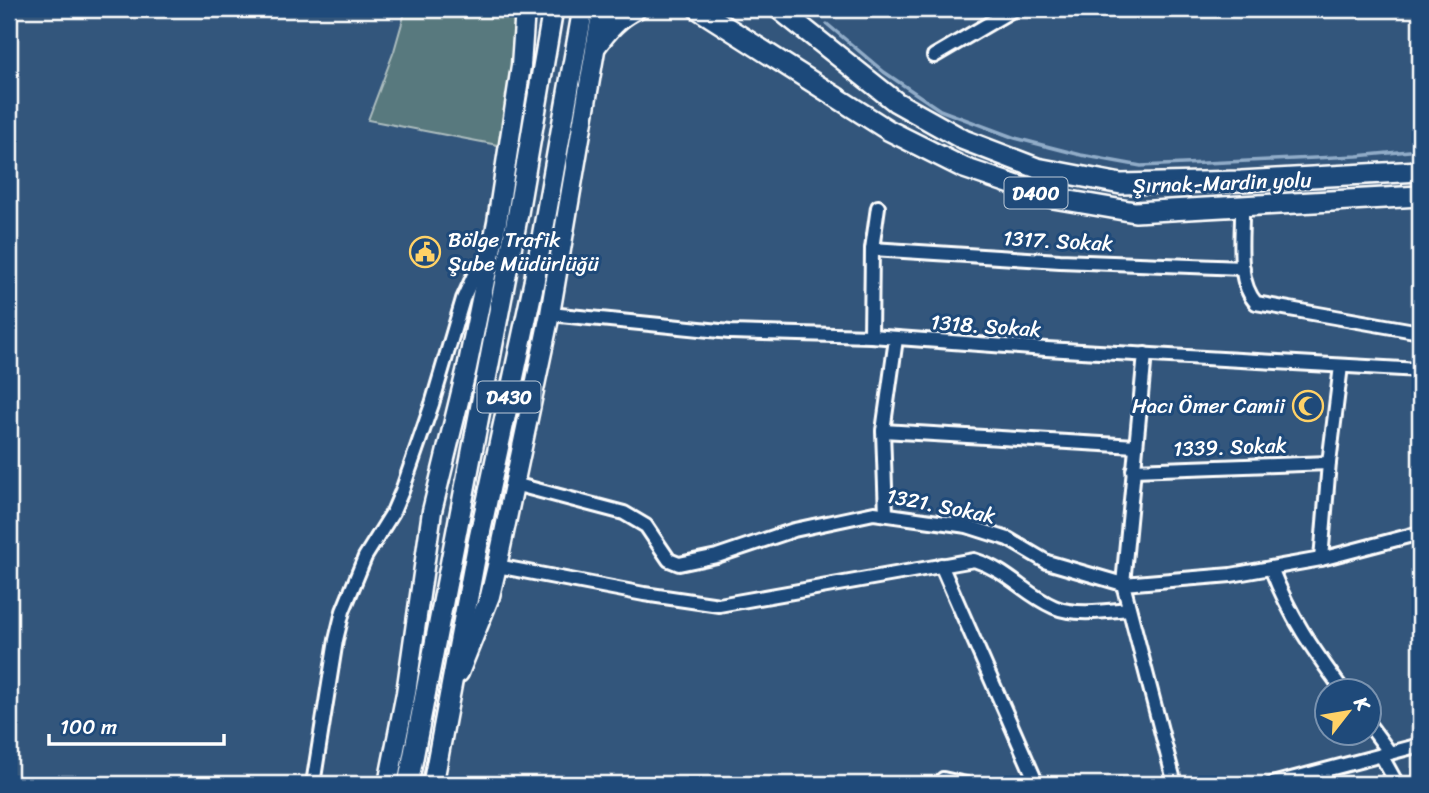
<svg xmlns="http://www.w3.org/2000/svg" width="1429" height="793" viewBox="0 0 1429 793" font-family="Sriracha,sans-serif">
  <rect width="100%" height="100%" fill="#33567c"/>
  <filter id="ink" filterUnits="userSpaceOnUse"><feTurbulence type="fractalNoise" baseFrequency=".0143" numOctaves="2"/><feDisplacementMap in="SourceGraphic" scale="14" xChannelSelector="R" yChannelSelector="G"/><feConvolveMatrix kernelMatrix="1 2 1 2 8 2 1 2 1" color-interpolation-filters="sRGB"/></filter>
  <g filter="url(#ink)">
    <path fill="#58797e" stroke="#acbcbe" stroke-width="2" d="M406,9H525L508,147L368,120L394,51Z"/>
    <g fill="none" stroke-linecap="round" stroke-linejoin="round">
      <path stroke="#91acc8" stroke-width="3.5" d="M827,24L884,72L940,110L1015,138L1081,155L1141,166L1357,156L1420,150"/>
      <g stroke="#fff" stroke-width="18">
        <g id="minor">
          <path d="M934,56L1014,9"/>
          <path d="M1242,206C1243,235 1235,280 1256,303L1420,332"/>
          <path d="M872,249L1060,261L1243,268"/>
          <path d="M550,314L730,332L871,336L1046,349L1420,370"/>
          <path d="M871,336L872,249L878,207"/>
          <path d="M1145,354L1123,584L1175,784"/>
          <path d="M883,431L1136,446"/>
          <path d="M1133,470L1329,463"/>
          <path d="M514,484L624,513L646,526L669,560L679,564L717,556L794,530L874,513L967,526L1008,539L1047,562L1123,584L1231,575L1321,559L1420,533"/>
          <path d="M886,514L883,431L896,339"/>
          <path d="M1321,559L1329,463L1341,366"/>
          <path d="M941,565L1037,784"/>
          <path d="M497,566L644,594L719,605L974,560C1009,571 1024,594 1054,607C1074,616 1108,611 1129,609"/>
          <path d="M1271,568C1291,619 1312,648 1344,692"/>
          <path d="M1370,726L1390,753"/>
          <path d="M1381,755L1397,784"/>
          <path d="M943,779L966,784"/>
          <path d="M313,784L336,640L343,611L365,557L393,512L402,491L432,404L463,299L473,277L488,258"/>
          <path d="M1272,784L1420,745"/>
        </g>
      </g>
      <g stroke="#fff" stroke-width="23">
        <g id="primary">
          <path d="M459,673L490,596L497,566L550,314L602,9"/>
          <path d="M388,784L406,693L432,511L467,368L497,222L521,66L525,9"/>
        </g>
      </g>
      <g stroke="#fff" stroke-width="24">
        <g id="trunk">
          <path d="M698,9L888,130L964,168L1053,198L1135,212L1420,196"/>
          <path d="M779,9L896,102L964,140L1037,168L1121,184L1241,181L1420,171"/>
          <path d="M596,46C608,30 618,18 636,9"/>
          <path d="M408,784L518,213L553,9"/>
          <path d="M433,784L478,543L534,282L583,9"/>
        </g>
      </g>
      <use href="#minor" stroke="#1f4a7a" stroke-width="12"/>
      <use href="#primary" stroke="#1f4a7a" stroke-width="18"/>
      <use href="#trunk" stroke="#1f4a7a" stroke-width="19"/>
    </g>
  </g>
  <defs>
    <g id="civic-ring" transform="scale(1.575)"><circle r="9.5" fill="#1f4a7a" stroke="#ffd166" stroke-width="1.5"/><path d="M-.6-6.5H3V-4.5H.6V-3L4-1V1h2V6H-6V1h2V-1L-.6-3ZM-1.2 2.5V6h2.4V2.5Z" fill="#ffd166"/></g>
    <g id="mosque-ring" transform="scale(1.575)"><circle r="9.5" fill="#1f4a7a" stroke="#ffd166" stroke-width="1.5"/><path d="M3.5-4.9A6 6 0 1 0 3.5 4.9A5 5 0 1 1 3.5-4.9Z" fill="#ffd166"/></g>
  </defs>
  <g fill-rule="evenodd">
    <use href="#civic-ring" x="425" y="252"/>
    <use href="#mosque-ring" x="1308" y="406"/>
  </g>
  <g text-anchor="middle" stroke-width="6" stroke-linejoin="round" paint-order="stroke">
    <g fill="#1f4a7a" stroke="#bcc9d7" stroke-width="2">
      <rect x="1004.5" y="177.5" width="63" height="31" rx="5"/>
      <rect x="477.5" y="381.5" width="63" height="31" rx="5"/>
    </g>
    <g font-size="19" font-weight="bold" fill="#fff">
      <text x="1036" y="200">D400</text>
      <text x="509" y="404">D430</text>
    </g>
    <g font-size="21" fill="#fff" stroke="#1f4a7a">
      <text transform="translate(1222 183) rotate(-2)" y="7">Şırnak-Mardin yolu</text>
      <text transform="translate(1058 241) rotate(3)" y="7">1317. Sokak</text>
      <text transform="translate(986 326) rotate(4)" y="7">1318. Sokak</text>
      <text transform="translate(1230 447) rotate(-2)" y="7">1339. Sokak</text>
      <text transform="translate(941 506) rotate(11)" y="7">1321. Sokak</text>
    </g>
    <g font-size="21" fill="#fff" stroke="#1f4a7a" text-anchor="start">
      <text x="448" y="247">Bölge Trafik<tspan x="448" dy="24">Şube Müdürlüğü</tspan></text>
      <text x="1285" y="413" text-anchor="end">Hacı Ömer Camii</text>
    </g>
  </g>
  <rect width="1429" height="793" fill="none" stroke="#1f4a7a" stroke-width="35"/>
  <rect x="18" y="18" width="1394" height="758" fill="none" stroke="#fff" stroke-width="2.5" filter="url(#ink)"/>
  <g transform="translate(1348 712) rotate(59)"><circle r="33" fill="#1f4a7a" stroke="#7992af" stroke-width="2"/>
  <path d="M0-5L12 26L0 18L-12 26Z" fill="#ffd166"/>
  <text y="-10" font-size="19" font-weight="bold" text-anchor="middle" fill="#ffffff">K</text>
  </g>
  <path d="M49 734v10h175v-10" fill="none" stroke="#ffffff" stroke-width="3.5"/>
  <text x="60" y="734" font-size="21" fill="#ffffff" stroke="#1f4a7a" stroke-width="5" paint-order="stroke">100 m</text>
</svg>
